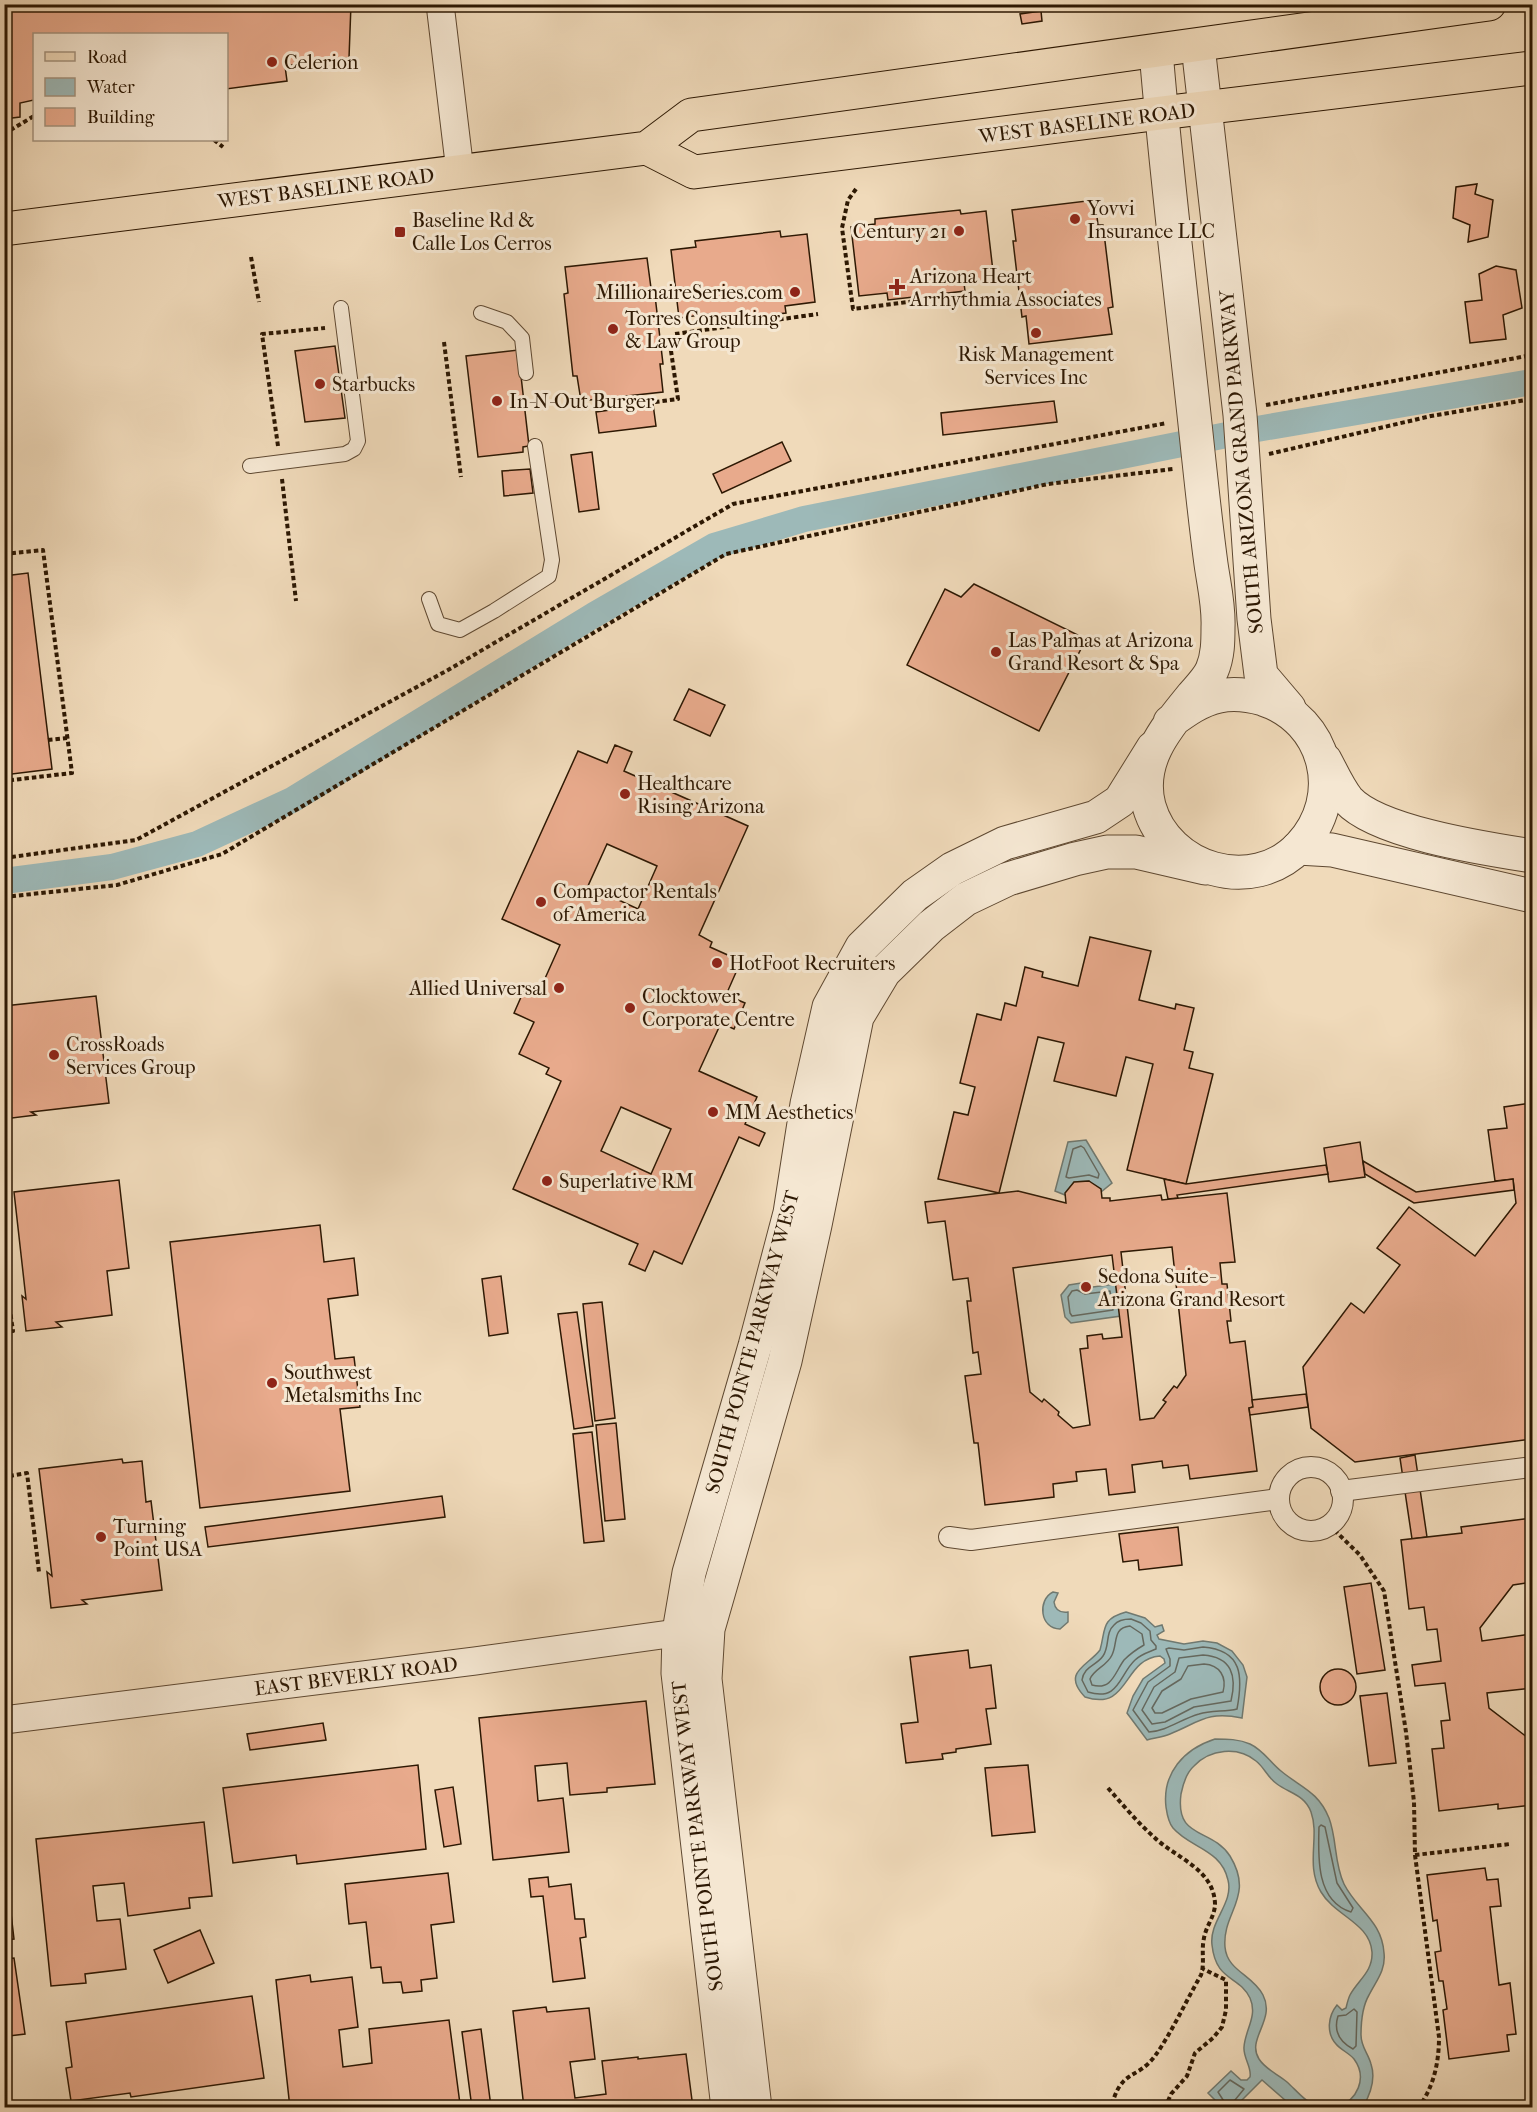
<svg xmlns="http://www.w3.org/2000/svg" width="1537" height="2112" viewBox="0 0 1537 2112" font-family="'IM FELL French Canon',serif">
  <rect width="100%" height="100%" fill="#f0daba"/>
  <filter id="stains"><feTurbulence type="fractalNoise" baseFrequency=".00333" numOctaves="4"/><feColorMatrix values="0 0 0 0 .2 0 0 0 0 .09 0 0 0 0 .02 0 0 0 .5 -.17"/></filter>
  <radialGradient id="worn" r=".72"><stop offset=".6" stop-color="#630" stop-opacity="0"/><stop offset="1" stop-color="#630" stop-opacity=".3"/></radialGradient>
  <g fill="#9db9b8" stroke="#707970" stroke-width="1.5">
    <path d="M1086,1140L1112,1183L1101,1192L1089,1181L1074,1182L1065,1195L1055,1191L1068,1142Z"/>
    <path d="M1081,1283L1085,1288L1116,1284L1121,1316L1071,1323L1065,1317L1061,1295L1069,1285Z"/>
    <path d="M1053,1592L1058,1593L1054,1602C1055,1610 1060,1613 1068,1612V1622L1060,1629C1040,1629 1037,1600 1053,1592Z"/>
    <path d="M1126,1612L1145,1618L1155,1627L1162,1625L1164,1631L1157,1635L1159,1639L1184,1644L1203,1641L1217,1643L1232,1651L1243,1665L1247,1677L1242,1718C1206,1711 1200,1722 1170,1734C1163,1737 1154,1738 1147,1740L1127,1713L1133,1696L1143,1679L1165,1663L1164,1659L1160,1656C1122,1659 1130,1712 1085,1697C1061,1672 1088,1666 1100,1650C1106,1630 1100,1619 1126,1612Z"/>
    <path d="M1215,1739C1227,1739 1239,1739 1250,1744C1263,1750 1270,1762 1281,1771C1300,1787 1318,1791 1329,1818C1337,1839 1334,1863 1344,1884C1357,1910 1382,1921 1384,1953C1386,1970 1376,1981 1369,1995C1362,2007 1361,2022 1361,2035C1361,2047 1368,2053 1371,2064C1376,2079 1370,2095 1363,2107H1337C1357,2101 1368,2078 1354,2059C1349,2053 1341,2050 1336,2044C1326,2033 1328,2016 1337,2005L1342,2010L1346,2008C1347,2004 1348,1999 1350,1995C1358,1980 1373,1972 1372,1952C1370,1923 1335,1916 1321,1892C1305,1865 1320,1837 1311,1812C1305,1795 1289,1793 1277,1784C1268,1778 1264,1767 1256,1761C1238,1746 1210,1749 1194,1766C1186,1773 1183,1784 1181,1794C1175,1840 1211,1827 1230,1856C1255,1897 1222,1912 1225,1947C1227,1971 1253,1975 1263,1995C1276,2020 1246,2039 1259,2059C1266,2070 1278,2074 1287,2082C1297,2091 1306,2103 1319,2107H1293L1262,2080L1235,2107H1222L1208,2093L1231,2071L1241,2080H1247L1250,2077C1252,2067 1243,2058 1244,2047C1245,2030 1258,2016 1250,1998C1239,1975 1216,1982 1212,1945C1209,1921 1234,1903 1228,1880C1221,1849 1190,1848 1173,1828C1168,1822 1167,1814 1166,1807C1162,1773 1184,1749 1215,1739Z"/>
  </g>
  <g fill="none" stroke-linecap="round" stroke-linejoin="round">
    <g stroke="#65685e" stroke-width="1.5">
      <path d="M1081,1146L1084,1148L1099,1174L1098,1178L1089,1175L1069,1178L1066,1177L1073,1149Z"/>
      <path d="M1077,1290L1085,1294L1110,1291L1113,1310L1072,1316L1070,1313L1068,1297L1072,1291Z"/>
      <path d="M1131,1619L1141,1623L1150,1631L1151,1640L1156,1646V1649C1149,1652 1141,1654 1135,1660C1119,1675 1119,1702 1088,1692L1082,1680C1084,1666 1096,1666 1103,1656C1110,1646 1105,1633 1114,1625C1118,1620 1125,1619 1131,1619Z"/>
      <path d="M1130,1626L1142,1634L1144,1645C1137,1649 1130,1654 1124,1660C1115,1672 1112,1691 1092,1685L1090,1679C1094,1669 1107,1666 1112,1655C1118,1643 1112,1628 1130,1626Z"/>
      <path d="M1203,1647C1243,1650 1243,1677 1237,1709C1225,1712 1211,1710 1199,1714C1181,1719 1167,1731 1149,1732L1133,1710L1148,1682L1170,1666V1659L1166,1649L1169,1648L1184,1650Z"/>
      <path d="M1203,1655C1232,1657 1237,1676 1231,1701L1194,1707L1165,1722L1152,1724L1142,1710L1154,1687L1175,1672L1179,1658Z"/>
      <path d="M1204,1664C1220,1665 1227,1677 1223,1692L1191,1699L1162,1713H1155L1152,1708L1162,1691L1181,1679L1188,1666Z"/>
      <path d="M1321,1825L1325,1827L1337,1883L1353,1908L1351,1912C1316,1901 1318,1857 1319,1827Z"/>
      <path d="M1354,2009L1357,2012L1356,2046L1353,2049C1340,2042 1333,2032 1338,2016L1346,2015Z"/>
      <path d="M1226,2108L1227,2106L1218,2092L1230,2080L1244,2089L1230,2106L1231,2108"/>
    </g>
    <path stroke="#9db9b8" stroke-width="26" d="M4,881L112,867L197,844L292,800L594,615L714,546L804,519L1257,429L1532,382"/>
  </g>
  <g fill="#e8aa8c" stroke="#2d1803" stroke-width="1.5" fill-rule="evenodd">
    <path d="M4,4H351L349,58L285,66L287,81L226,89V34H34V100L20,103V117L4,119Z"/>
    <path d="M1041,11L1042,21L1022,24L1020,14Z"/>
    <path d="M1477,184L1475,194L1493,200L1488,237L1468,242L1470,225L1453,218L1456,187Z"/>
    <path d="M1095,200L1098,225H1103L1113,307L1108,308L1112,334L1029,344L1026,316L1022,317L1013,241H1016L1012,210Z"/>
    <path d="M960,210L961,214L986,211L994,280L964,283L965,291L888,300L887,293L859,296L851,227L875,224V219Z"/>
    <path d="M780,231L781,237L807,234L815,302L785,306L786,313L709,322L708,314L679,318L671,250L696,247L695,241Z"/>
    <path d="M647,258L651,288L654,287L663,364H660L663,392L581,401L577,376H573L564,294L568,293L565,267Z"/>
    <path d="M1496,266L1516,270L1522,308L1503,315L1506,339L1470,343L1465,302L1482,300L1479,274Z"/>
    <path d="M335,346L345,418L305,422L295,351Z"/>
    <path d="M518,350L529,446L523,447V452L478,457L466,356Z"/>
    <path d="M1054,401L1057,422L943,435L941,413Z"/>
    <path d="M653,404L656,426L599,433L596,412Z"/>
    <path d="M782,442L791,461L722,493L713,474Z"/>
    <path d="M592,452L599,509L579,512L571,455Z"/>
    <path d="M530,469L533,493L504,496L502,471Z"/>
    <path d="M28,573L52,769L4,775V576Z"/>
    <path d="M974,584L1086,639L1039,731L907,665L945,589L961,597Z"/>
    <path d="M689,689L725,705L710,736L674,720Z"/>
    <path d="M615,745L632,752L624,771L748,826L699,935L712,942L710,947L741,961L726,995L745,1003L734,1029L721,1023L699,1071L757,1097L745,1124L765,1133L759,1146L739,1137L682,1264L654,1251L645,1271L629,1264L638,1244L513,1189L561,1081L546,1074L549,1068L519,1054L534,1022L514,1013L525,988L538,994L560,945L502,919L578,751L607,763ZM607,844L657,866L638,909L588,886ZM621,1107L671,1129L651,1174L601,1151Z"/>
    <path d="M1090,937L1151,951L1139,1000L1175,1009L1176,1004L1194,1008L1184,1050L1193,1052L1189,1068L1213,1074L1186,1184L1127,1170L1153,1064L1126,1057L1116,1096L1054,1081L1064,1043L1038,1037L999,1193L938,1179L954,1112L968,1115L975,1087L960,1083L977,1014L1001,1020L1005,1003L1016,1006L1025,967L1043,972L1042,977L1078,986Z"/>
    <path d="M96,996L109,1103L31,1112L36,1115L4,1119V1006Z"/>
    <path d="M1532,1103V1439L1355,1462L1311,1428L1303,1367L1351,1303L1364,1313L1400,1265L1377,1248L1409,1207L1475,1256L1516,1203L1513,1179L1495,1181L1488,1130L1507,1128L1504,1107Z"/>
    <path d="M1360,1142L1365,1177L1329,1182L1324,1148Z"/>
    <path d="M1363,1161L1416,1192L1513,1179L1514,1190L1414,1203L1365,1174Z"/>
    <path d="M1326,1165L1328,1174L1177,1195L1178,1198L1168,1199L1164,1179L1186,1184Z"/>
    <path d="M119,1180L129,1268L107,1271L112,1315L56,1322L62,1327L26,1331L22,1296L26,1299L14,1192Z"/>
    <path d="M1089,1181L1101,1189L1102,1198H1110V1201L1161,1195L1162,1200L1227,1193L1235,1262L1220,1263L1222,1284H1227L1231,1321H1227L1230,1343L1245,1341L1253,1407L1249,1408L1257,1471L1190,1479L1188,1465L1163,1468L1162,1461L1132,1465L1135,1492L1109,1495L1106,1469L1076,1472L1077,1481L1053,1484L1054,1497L985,1505L978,1443H974L965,1376L981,1374L978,1352L973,1353L967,1301H971L968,1278L953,1280L945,1221L928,1223L925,1202L1018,1191L1066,1203L1065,1193L1074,1182ZM1172,1247L1186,1375L1177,1388L1174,1386L1163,1400L1166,1402L1154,1418L1140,1420L1121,1252ZM1112,1255L1122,1337L1103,1339L1102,1334L1087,1336L1088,1348L1080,1349L1090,1425L1073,1428L1058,1415L1059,1412L1044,1399L1042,1402L1030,1392L1013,1268Z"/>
    <path d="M320,1225L324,1262L354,1258L358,1295L328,1299L335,1359L354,1357L360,1407L340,1409L350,1491L200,1508L170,1242Z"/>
    <path d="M501,1276L508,1333L489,1336L482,1279Z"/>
    <path d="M602,1302L615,1418L595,1421L583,1304Z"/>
    <path d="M577,1312L593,1426L574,1429L558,1314Z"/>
    <path d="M1306,1394L1308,1407L1250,1415L1249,1408L1253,1407L1252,1400Z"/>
    <path d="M616,1423L625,1519L605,1521L596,1425Z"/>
    <path d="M592,1432L604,1541L584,1543L573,1434Z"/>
    <path d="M1415,1455L1427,1537L1412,1539L1400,1458Z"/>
    <path d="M122,1459L123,1463L142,1461L146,1502L151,1501L162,1590L82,1600L87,1604L51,1608L47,1572L52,1576L39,1469Z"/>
    <path d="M442,1496L445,1517L208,1547L205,1527Z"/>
    <path d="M1532,1518V1582L1513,1585L1480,1628L1482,1641L1532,1634V1688L1487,1693L1489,1708L1532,1741V1805L1498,1809V1804L1439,1811L1432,1749L1444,1748L1441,1721L1450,1720L1445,1683L1415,1686L1412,1665L1441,1661L1437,1629L1427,1630L1424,1607L1409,1609L1401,1540L1462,1533L1461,1527Z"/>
    <path d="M1178,1527L1182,1565L1139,1570L1138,1560L1123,1562L1119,1534Z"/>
    <path d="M1371,1583L1385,1670L1357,1674L1344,1587Z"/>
    <path d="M968,1650L970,1668L991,1665L996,1708L986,1709L991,1744L956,1749V1752L942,1754L943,1759L906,1763L901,1724L918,1722L910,1657Z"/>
    <circle cx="1338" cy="1687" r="18"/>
    <path d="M1387,1693L1396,1763L1369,1766L1360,1696Z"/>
    <path d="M646,1701L655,1784L607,1788V1792L570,1795L567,1763L535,1766L538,1801L563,1798L569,1852L493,1860L479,1718Z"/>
    <path d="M323,1723L326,1740L250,1750L247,1734Z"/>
    <path d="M418,1765L426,1849L297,1864L296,1855L233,1863L223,1788Z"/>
    <path d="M1028,1765L1035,1832L992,1836L985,1768Z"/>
    <path d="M453,1787L461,1844L444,1847L435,1790Z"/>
    <path d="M204,1822L212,1896L189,1898L190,1908L128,1916L124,1883L93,1886L97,1921L120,1919L126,1969L85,1974L86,1983L51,1986L36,1839Z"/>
    <path d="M5,1862L14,1939L4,1940V1862Z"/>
    <path d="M1485,1868L1487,1880L1498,1879L1501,1906L1490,1907L1499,1985L1510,1983L1516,2034L1507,2035L1509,2051L1449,2059L1443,2010L1447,2009L1443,1981H1439L1435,1952L1441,1951L1437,1920L1433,1921L1427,1875Z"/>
    <path d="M448,1873L454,1922L431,1925L437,1978L421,1980L422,1991L403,1993L401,1982L383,1983L381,1967L371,1968L366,1922L349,1924L345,1884Z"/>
    <path d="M548,1877L549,1887L571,1884L575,1919H584L586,1937L580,1938L585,1978L553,1982L543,1896L531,1897L529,1879Z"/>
    <path d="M200,1930L214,1963L168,1983L154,1950Z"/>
    <path d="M14,1958L25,2034L9,2036L4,2005V1959Z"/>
    <path d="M1528,1964H1532V1997Z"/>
    <path d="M310,1975L311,1982L352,1977L358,2027L339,2030L343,2067L372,2063L369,2029L449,2020L460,2104L430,2108H290L276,1980Z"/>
    <path d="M252,1996L264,2078L131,2097L130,2093L71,2101L66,2068L72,2067L66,2022Z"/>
    <path d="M546,2007L547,2012L589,2008L595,2059L570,2062L575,2098L606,2094L602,2061L638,2057V2059L686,2054L693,2108H524L513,2011Z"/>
    <path d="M481,2029L491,2107L472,2108L462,2032Z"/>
  </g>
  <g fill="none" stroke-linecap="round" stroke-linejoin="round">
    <g stroke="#5e4831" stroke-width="16">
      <g id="service">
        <path d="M481,313L507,322L522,338L526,373"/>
        <path d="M250,466L345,454L354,449L358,441L341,308"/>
        <path d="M429,599L438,624L460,630L494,611L549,576L552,560L535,446"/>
      </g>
    </g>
    <g stroke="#5e4831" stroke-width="22">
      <g id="pedestrian">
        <circle cx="1311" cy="1499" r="32"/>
        <path d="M1341,1491L1532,1467"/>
        <path d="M949,1537L971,1540L1279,1499"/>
      </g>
    </g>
    <g stroke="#5e4831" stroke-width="29">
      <g id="minor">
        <path d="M440,4L460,171"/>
        <path d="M4,1720L475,1661L698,1630"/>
      </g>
    </g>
    <g stroke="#5e4831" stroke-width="35">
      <g id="tertiary">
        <path d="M1198,46L1240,415L1254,619L1261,675L1289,708"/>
        <path d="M1156,51C1167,185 1184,318 1198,452C1202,489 1206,527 1211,564C1214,585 1219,606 1218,627C1218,641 1218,656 1212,670C1208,679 1200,687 1193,695C1167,727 1137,761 1149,806C1167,870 1253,896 1300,846C1346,797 1327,720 1263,699C1249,695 1234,693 1219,696C1200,700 1185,711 1170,722"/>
        <path d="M1325,760C1332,773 1339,789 1348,800C1378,833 1488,849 1532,856"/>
        <path d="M1298,848L1332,850L1532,896"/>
        <path d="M728,2108L678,1673L679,1632L689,1573L755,1346L790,1213L807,1104L829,1007L862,947L915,895L952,869L1005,843L1096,817L1120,801L1153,748"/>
        <path d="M755,2108L705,1679L708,1629L785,1361L815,1225L857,1017L884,972L931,926L966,899L1008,879L1075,859L1107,852H1136L1205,868"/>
      </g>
    </g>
    <g stroke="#2d1803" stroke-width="35">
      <g id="primary">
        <path d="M647,148L694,172L1161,113L1532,68"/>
        <path d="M4,229L647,148L691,115L1489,4"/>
      </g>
    </g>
    <g stroke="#2d1803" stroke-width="4" stroke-dasharray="4.5 3" stroke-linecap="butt">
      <path d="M4,134L34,116"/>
      <path d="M214,140L223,147"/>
      <path d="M856,189L848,200L842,228L853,309L971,294"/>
      <path d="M251,257L259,302"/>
      <path d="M444,342L461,477"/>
      <path d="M655,402L678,399L670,344L675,334L818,314"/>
      <path d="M1266,405L1532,355"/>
      <path d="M278,446L262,334L325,328"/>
      <path d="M1269,454L1431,416L1532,399"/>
      <path d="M282,479L296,601"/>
      <path d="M4,554L43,550L72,773L4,781"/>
      <path d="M48,740L67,738"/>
      <path d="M4,858L136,840L448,670L733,504L1167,423"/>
      <path d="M4,897L117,885L222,854L726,554L1048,484L1173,469"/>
      <path d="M4,1270L13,1331L4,1332"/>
      <path d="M7,1454L9,1476L27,1473L39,1572"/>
      <path d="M1329,1525L1360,1555L1384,1591L1406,1732L1414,1802L1415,1855L1439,2037C1439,2062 1434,2087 1418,2108"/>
      <path d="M1108,1788C1123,1805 1138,1823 1155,1838C1176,1858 1214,1869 1215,1904C1215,1916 1206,1926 1204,1938C1201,1951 1205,1963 1201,1975C1186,2001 1172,2032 1155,2056C1136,2081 1121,2068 1111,2108"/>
      <path d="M1415,1855L1510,1844"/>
      <path d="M1165,2108L1171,2094L1187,2076L1195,2053L1213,2038L1222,2027L1226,2010V1980L1203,1969"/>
      <path d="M1245,2108L1257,2105L1261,2108"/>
    </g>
    <use href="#service" stroke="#f5e7d2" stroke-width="14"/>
    <use href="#pedestrian" stroke="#f5e7d2" stroke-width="20"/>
    <use href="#minor" stroke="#f5e7d2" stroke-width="27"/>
    <use href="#tertiary" stroke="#f5e7d2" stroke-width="33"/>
    <use href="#primary" stroke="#f0daba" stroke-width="33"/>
  </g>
  <g fill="#8f2418" stroke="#f5e7d2" stroke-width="2">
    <circle cx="272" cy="62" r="6"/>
    <circle cx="1075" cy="219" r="6"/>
    <circle cx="959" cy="231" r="6"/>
    <rect x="394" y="226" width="12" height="12" rx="3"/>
    <path d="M894 278h6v6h6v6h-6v6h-6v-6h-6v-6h6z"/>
    <circle cx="795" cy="292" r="6"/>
    <circle cx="613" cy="329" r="6"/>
    <circle cx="1036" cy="333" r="6"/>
    <circle cx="320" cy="384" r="6"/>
    <circle cx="497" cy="401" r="6"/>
    <circle cx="996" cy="652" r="6"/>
    <circle cx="625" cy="794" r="6"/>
    <circle cx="541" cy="902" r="6"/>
    <circle cx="717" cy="963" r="6"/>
    <circle cx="559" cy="988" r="6"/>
    <circle cx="630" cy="1008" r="6"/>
    <circle cx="54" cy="1055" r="6"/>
    <circle cx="713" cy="1112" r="6"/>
    <circle cx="547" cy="1181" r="6"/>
    <circle cx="1086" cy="1287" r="6"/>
    <circle cx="272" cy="1383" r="6"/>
    <circle cx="101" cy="1537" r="6"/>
  </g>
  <g text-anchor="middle" stroke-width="6" stroke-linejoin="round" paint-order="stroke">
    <g font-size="20" fill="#2d1803" stroke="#f5e7d2" text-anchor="start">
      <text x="284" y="69">Celerion</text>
      <text x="1087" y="215">Yovvi<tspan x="1087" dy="23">Insurance LLC</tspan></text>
      <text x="412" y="227">Baseline Rd &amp;<tspan x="412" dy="23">Calle Los Cerros</tspan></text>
      <text x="947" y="238" text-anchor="end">Century 21</text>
      <text x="910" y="283">Arizona Heart<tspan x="910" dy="23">Arrhythmia Associates</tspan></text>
      <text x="783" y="299" text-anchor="end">MillionaireSeries.com</text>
      <text x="625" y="325">Torres Consulting<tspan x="625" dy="23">&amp; Law Group</tspan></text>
      <text x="1036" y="361" text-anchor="middle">Risk Management<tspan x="1036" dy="23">Services Inc</tspan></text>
      <text x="332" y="391">Starbucks</text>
      <text x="509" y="408">In-N-Out Burger</text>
      <text x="1008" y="647">Las Palmas at Arizona<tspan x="1008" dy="23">Grand Resort &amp; Spa</tspan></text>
      <text x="637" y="790">Healthcare<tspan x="637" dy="23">Rising Arizona</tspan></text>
      <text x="553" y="898">Compactor Rentals<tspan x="553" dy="23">of America</tspan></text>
      <text x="729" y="970">HotFoot Recruiters</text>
      <text x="547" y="995" text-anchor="end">Allied Universal</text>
      <text x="642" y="1003">Clocktower<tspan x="642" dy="23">Corporate Centre</tspan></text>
      <text x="66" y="1051">CrossRoads<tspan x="66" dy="23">Services Group</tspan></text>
      <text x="725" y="1119">MM Aesthetics</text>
      <text x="559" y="1188">Superlative RM</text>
      <text x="1098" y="1283">Sedona Suite-<tspan x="1098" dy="23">Arizona Grand Resort</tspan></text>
      <text x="284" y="1379">Southwest<tspan x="284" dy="23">Metalsmiths Inc</tspan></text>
      <text x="113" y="1533">Turning<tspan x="113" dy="23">Point USA</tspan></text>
    </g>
    <g font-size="20" fill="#2d1803" stroke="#f5e7d2">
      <text transform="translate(1087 123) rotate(-7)" y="7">WEST BASELINE ROAD</text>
      <text transform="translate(326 188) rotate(-7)" y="7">WEST BASELINE ROAD</text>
      <text transform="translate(1241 462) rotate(-95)" y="7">SOUTH ARIZONA GRAND PARKWAY</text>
      <text transform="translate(752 1342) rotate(-75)" y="7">SOUTH POINTE PARKWAY WEST</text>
      <text transform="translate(356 1676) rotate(-7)" y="7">EAST BEVERLY ROAD</text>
      <text transform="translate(697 1836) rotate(-97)" y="7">SOUTH POINTE PARKWAY WEST</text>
    </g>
  </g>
  <rect width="1537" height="2112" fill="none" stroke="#f0daba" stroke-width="24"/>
  <rect x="6" y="6" width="1525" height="2100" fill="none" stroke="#2d1803" stroke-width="3"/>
  <rect x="12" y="12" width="1513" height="2088" fill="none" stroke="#2d1803" stroke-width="1.5"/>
  <rect x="33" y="33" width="195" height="108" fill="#f5e7d2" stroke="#a5947f" stroke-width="1.5"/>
  <rect x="45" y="52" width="30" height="9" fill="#f0daba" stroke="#a5947f" stroke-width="1.5"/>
  <text x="87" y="63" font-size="18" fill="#2d1803">Road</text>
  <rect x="45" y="78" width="30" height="18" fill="#9db9b8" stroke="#a5947f" stroke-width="1.5"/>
  <text x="87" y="93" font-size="18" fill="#2d1803">Water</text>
  <rect x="45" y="108" width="30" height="18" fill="#e8aa8c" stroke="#a5947f" stroke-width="1.5"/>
  <text x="87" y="123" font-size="18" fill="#2d1803">Building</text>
  <rect width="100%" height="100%" filter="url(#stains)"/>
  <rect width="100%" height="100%" fill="url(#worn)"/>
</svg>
